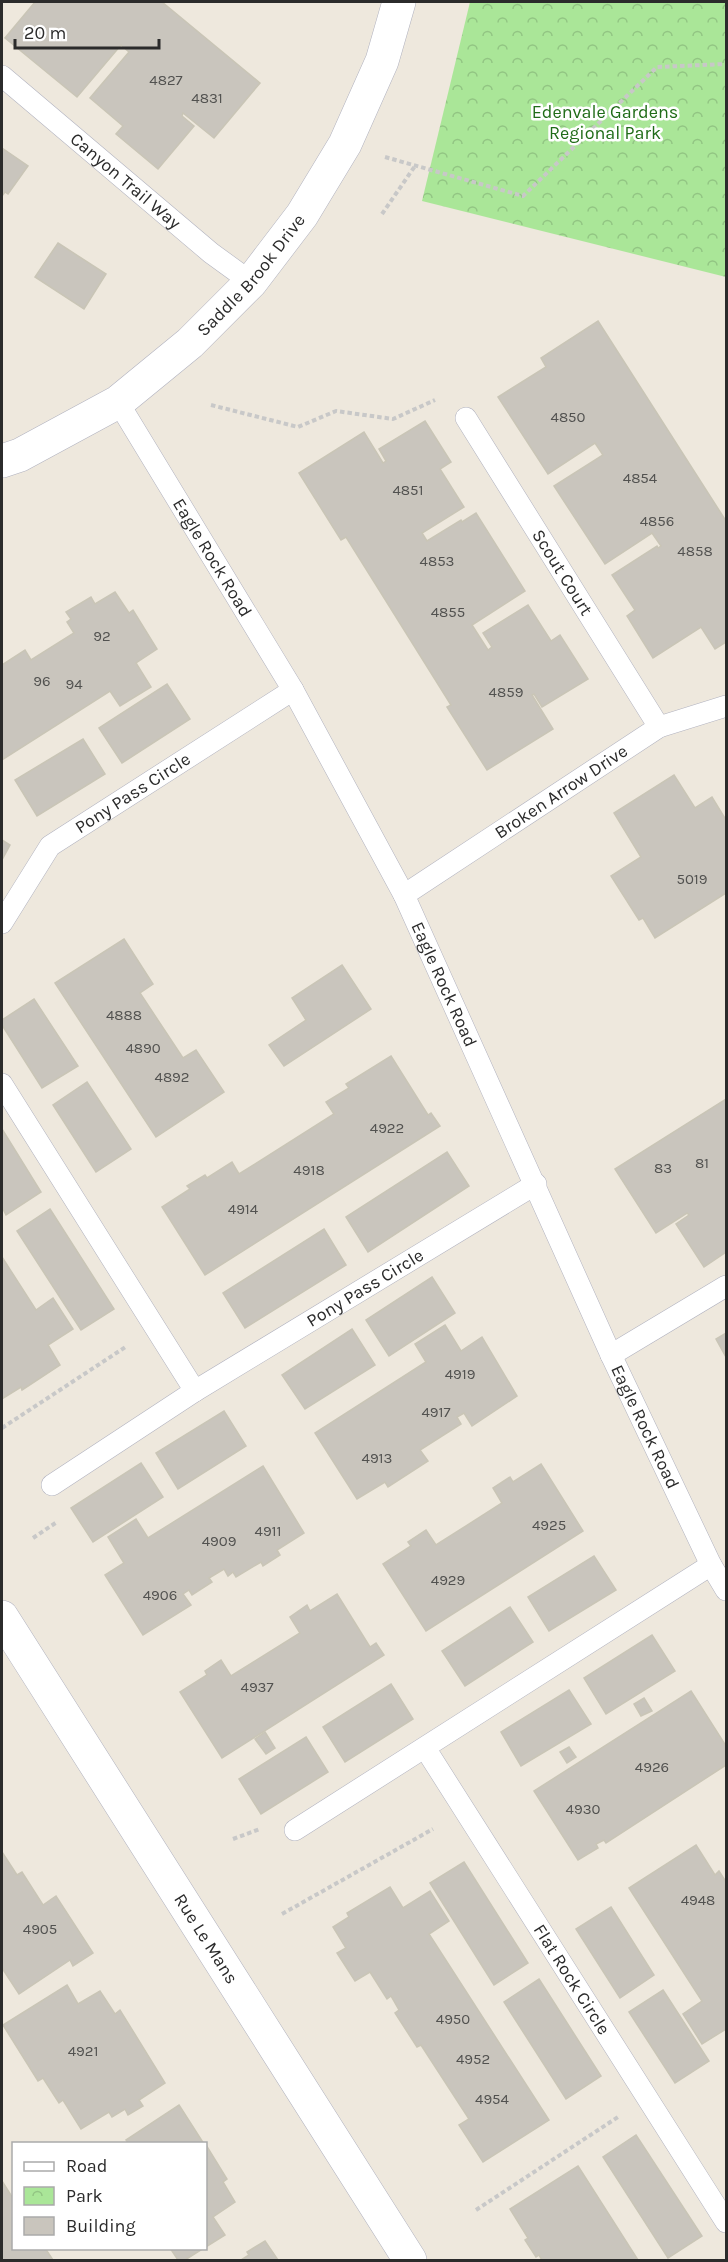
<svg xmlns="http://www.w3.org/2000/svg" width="728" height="2262" viewBox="0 0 728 2262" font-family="Karla,sans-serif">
  <defs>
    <pattern id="park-crowns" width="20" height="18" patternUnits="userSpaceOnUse" patternTransform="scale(1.5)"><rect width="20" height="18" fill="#aae698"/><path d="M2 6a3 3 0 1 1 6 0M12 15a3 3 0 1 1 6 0" fill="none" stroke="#92c583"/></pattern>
  </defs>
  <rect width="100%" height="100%" fill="#eee8dd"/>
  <path fill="url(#park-crowns)" d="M470,2H726V277L422,201Z"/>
  <g fill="#c9c5bd" stroke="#c9c5b6" stroke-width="1.5">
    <path d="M35,2H162L260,83L214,138L183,113L182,116L194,126L158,169L116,134L123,126L90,98L129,52L121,45L77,97L5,38Z"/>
    <path d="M2,148L28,166L8,194L5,192L2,196Z"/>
    <path d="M58,243L106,274L84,309L35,277Z"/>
    <path d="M598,321L726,521V642L715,649L701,627L653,658L627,616L635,610L612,575L657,546L658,548L661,546L652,533L605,564L554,486L603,455L595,443L548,474L498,397L546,367L541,358Z"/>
    <path d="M425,421L451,462L440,469L464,507L422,533L427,541L461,520L462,522L476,513L525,591L472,625L488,650L492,647L483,633L528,605L551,641L560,635L588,679L542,707L534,694L532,695L553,729L487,770L447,707L451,705L346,537L341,540L299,473L364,432L383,463L386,461L379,449Z"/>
    <path d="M115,592L129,613L133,610L157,649L136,663L151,687L120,706L110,691L2,760V665L25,650L31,660L74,633L67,622L71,619L66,612L91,597L95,604Z"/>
    <path d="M167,684L190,719L122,763L99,728Z"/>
    <path d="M83,739L105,774L37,816L15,780Z"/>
    <path d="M674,775L695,808L712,797L726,820V893L655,938L643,918L639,920L611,876L641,857L614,813Z"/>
    <path d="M2,840L10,845L2,860Z"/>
    <path d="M124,939L153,984L140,993L183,1058L196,1050L224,1092L156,1137L55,983Z"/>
    <path d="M342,965L371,1009L284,1066L269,1045L306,1020L292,998Z"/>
    <path d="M34,999L78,1066L42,1088L2,1025V1020Z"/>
    <path d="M391,1056L428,1115L431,1113L440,1126L205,1275L162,1207L190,1189L187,1186L205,1175L207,1178L232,1162L239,1174L334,1114L326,1102L349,1088L346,1084Z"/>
    <path d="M87,1082L131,1149L96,1172L53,1105Z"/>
    <path d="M726,1099V1252L704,1267L676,1224L689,1215L687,1213L656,1233L615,1169Z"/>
    <path d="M2,1129L41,1192L6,1215L2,1207Z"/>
    <path d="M447,1152L469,1186L368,1252L346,1217Z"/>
    <path d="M50,1209L114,1309L81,1330L17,1231Z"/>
    <path d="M324,1229L346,1265L245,1328L223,1293Z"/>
    <path d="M2,1257L36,1310L53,1298L73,1329L48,1345L60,1365L22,1390L21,1387L2,1399Z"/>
    <path d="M432,1277L455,1313L389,1356L366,1320Z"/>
    <path d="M445,1325L461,1351L482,1337L517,1396L472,1426L464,1413L457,1417L461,1424L420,1450L428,1461L388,1487L385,1482L357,1499L315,1433L426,1362L415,1344Z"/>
    <path d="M352,1329L375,1365L305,1409L282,1375Z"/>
    <path d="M726,1333V1357L716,1339Z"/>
    <path d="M224,1411L246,1446L178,1489L156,1453Z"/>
    <path d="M141,1463L163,1497L93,1542L71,1508Z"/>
    <path d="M541,1464L583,1531L426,1631L383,1564L411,1546L408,1542L426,1530L436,1545L502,1503L493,1488L510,1477L513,1482Z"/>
    <path d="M263,1466L304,1533L277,1550L280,1555L263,1566L261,1562L236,1577L233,1572L228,1576L224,1569L209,1578L212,1582L192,1595L189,1590L183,1594L191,1605L143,1635L105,1575L124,1563L108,1537L136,1519L148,1538Z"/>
    <path d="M594,1556L616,1590L549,1631L528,1597Z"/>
    <path d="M337,1594L370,1647L376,1643L384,1655L222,1758L180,1692L207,1675L205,1671L221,1660L231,1676L300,1633L290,1617L307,1605L310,1611Z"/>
    <path d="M510,1607L533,1642L465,1686L442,1651Z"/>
    <path d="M652,1635L675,1671L606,1714L584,1678Z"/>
    <path d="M391,1684L413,1719L345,1762L323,1727Z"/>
    <path d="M569,1690L591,1724L521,1766L501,1732Z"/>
    <path d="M691,1691L726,1746V1765L606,1843L604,1840L596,1844L598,1848L578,1860L534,1791Z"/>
    <path d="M644,1698L652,1711L641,1716L634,1704Z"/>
    <path d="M265,1732L275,1748L266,1754L255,1739Z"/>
    <path d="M306,1737L328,1772L261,1814L239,1779Z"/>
    <path d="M569,1747L576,1757L567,1763L560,1752Z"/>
    <path d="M696,1845L715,1875L719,1871L726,1882L725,1889L726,1892V2029L702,2044L683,2014L702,2001L629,1888Z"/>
    <path d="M2,1852L17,1875L22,1872L43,1905L56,1896L93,1953L73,1966L70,1960L19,1994L2,1968Z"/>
    <path d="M464,1862L528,1963L494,1985L430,1883Z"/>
    <path d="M390,1887L403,1908L430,1891L449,1921L429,1934L549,2120L483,2162L459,2125L469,2119L421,2045L417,2047L395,2013L399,2010L391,1996L387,1999L370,1972L355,1981L337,1953L346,1948L333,1927L349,1917L347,1913Z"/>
    <path d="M611,1907L654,1975L620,1998L576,1929Z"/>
    <path d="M539,1979L601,2076L566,2099L504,2002Z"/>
    <path d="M67,1985L78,2004L100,1991L115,2014L120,2010L165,2083L139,2100L143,2106L128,2115L125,2109L112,2117L109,2112L81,2129L63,2100L59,2103L43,2078L38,2081L3,2025Z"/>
    <path d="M663,1990L709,2061L675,2083L629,2012Z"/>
    <path d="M179,2105L204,2144H129L126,2140Z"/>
    <path d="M636,2135L702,2236L668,2258L603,2157Z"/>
    <path d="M206,2145L227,2179L223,2182L235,2202L213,2217L225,2235L206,2247Z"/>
    <path d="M578,2166L638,2260H542L539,2255L536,2257L525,2240L528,2238L510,2209Z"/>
    <path d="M2,2181L14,2200V2248H45L53,2260H2Z"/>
    <path d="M265,2241L278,2260H241L249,2255L247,2252Z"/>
    <path d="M170,2248H204L185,2260H178Z"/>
  </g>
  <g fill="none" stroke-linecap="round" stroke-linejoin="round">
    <g stroke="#b1b2bf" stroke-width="22">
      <g id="lane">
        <path id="s1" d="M2,76L211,253L251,282"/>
        <path id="s2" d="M118,402L293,690L404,895L611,1355L711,1565L726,1590"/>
        <path id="s3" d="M466,418L659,727"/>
        <path id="s4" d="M404,895L659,727L726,706"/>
        <path id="s5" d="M2,923L50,846L293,690"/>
        <path d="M2,1084L195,1391"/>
        <path d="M611,1355L726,1286"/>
        <path id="s6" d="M52,1485L195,1391L536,1184"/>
        <path id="s7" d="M425,1748L726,2222"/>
        <path d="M295,1830L711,1565"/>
      </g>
    </g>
    <g stroke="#b1b2bf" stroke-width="34">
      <g id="street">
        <path id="s8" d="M2,461L20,455L118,402L190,343L251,282L302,215L345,144L382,61L399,2"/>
        <path id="s9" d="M2,1617L410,2260"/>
      </g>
    </g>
    <g stroke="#c8c8c8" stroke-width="4" stroke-dasharray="4.5 3" stroke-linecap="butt">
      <path d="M385,157L523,196L657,67L726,64"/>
      <path d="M382,214L415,166"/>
      <path d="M211,405L298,427L336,411L393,419L435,400"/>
      <path d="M2,1428L127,1346"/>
      <path d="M33,1538L57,1522"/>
      <path d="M233,1839L260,1829"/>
      <path d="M282,1914L433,1829"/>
      <path d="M476,2210L618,2117"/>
    </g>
    <use href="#lane" stroke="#fff" stroke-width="21"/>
    <use href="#street" stroke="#fff" stroke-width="33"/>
  </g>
  <g text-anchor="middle" stroke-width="5" stroke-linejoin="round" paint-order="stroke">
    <g font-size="15" fill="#525250">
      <text x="166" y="85">4827</text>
      <text x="207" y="103">4831</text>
      <text x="568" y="422">4850</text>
      <text x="640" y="483">4854</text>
      <text x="408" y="495">4851</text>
      <text x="657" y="526">4856</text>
      <text x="695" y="556">4858</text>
      <text x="437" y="566">4853</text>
      <text x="448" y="617">4855</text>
      <text x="102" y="641">92</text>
      <text x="42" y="686">96</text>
      <text x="74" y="689">94</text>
      <text x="506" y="697">4859</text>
      <text x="692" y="884">5019</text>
      <text x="124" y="1020">4888</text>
      <text x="143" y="1053">4890</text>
      <text x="172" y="1082">4892</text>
      <text x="387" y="1133">4922</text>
      <text x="702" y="1168">81</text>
      <text x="663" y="1173">83</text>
      <text x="309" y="1175">4918</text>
      <text x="243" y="1214">4914</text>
      <text x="460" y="1379">4919</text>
      <text x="436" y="1417">4917</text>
      <text x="377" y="1463">4913</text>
      <text x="549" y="1530">4925</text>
      <text x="268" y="1536">4911</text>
      <text x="219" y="1546">4909</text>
      <text x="448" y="1585">4929</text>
      <text x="160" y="1600">4906</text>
      <text x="257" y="1692">4937</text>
      <text x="652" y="1772">4926</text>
      <text x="583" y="1814">4930</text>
      <text x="698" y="1905">4948</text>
      <text x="40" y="1934">4905</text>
      <text x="453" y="2024">4950</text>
      <text x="83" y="2056">4921</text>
      <text x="473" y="2064">4952</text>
      <text x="492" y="2104">4954</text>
    </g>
    <g font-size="18" fill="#206c18" stroke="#fff">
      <text x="605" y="118">Edenvale Gardens<tspan x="605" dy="21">Regional Park</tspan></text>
    </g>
    <g font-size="18" fill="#2b2b2b" stroke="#fff">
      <text dy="6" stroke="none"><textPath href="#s1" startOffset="162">Canyon Trail Way</textPath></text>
      <text dy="6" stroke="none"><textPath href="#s8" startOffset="315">Saddle Brook Drive</textPath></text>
      <text dy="6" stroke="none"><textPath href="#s2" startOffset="182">Eagle Rock Road</textPath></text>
      <text dy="6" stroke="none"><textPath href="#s3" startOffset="182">Scout Court</textPath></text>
      <text dy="6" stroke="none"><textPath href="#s4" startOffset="188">Broken Arrow Drive</textPath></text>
      <text dy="6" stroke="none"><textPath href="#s5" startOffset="189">Pony Pass Circle</textPath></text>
      <text dy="6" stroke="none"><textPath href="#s2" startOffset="668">Eagle Rock Road</textPath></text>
      <text dy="6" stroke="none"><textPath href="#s6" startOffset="370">Pony Pass Circle</textPath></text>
      <text dy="6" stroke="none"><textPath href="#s2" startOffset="1154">Eagle Rock Road</textPath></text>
      <text dy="6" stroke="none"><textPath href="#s9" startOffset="381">Rue Le Mans</textPath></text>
      <text dy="6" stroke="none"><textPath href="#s7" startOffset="274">Flat Rock Circle</textPath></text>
    </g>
  </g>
  <rect width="728" height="2262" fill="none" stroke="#2b2b2b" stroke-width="6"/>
  <rect x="12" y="2142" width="195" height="108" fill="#ffffff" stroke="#aaaaaa" stroke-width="1.5"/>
  <rect x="24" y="2162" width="30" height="9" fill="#ffffff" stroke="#aaaaaa" stroke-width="1.5"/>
  <text x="66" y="2172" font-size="18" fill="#2b2b2b">Road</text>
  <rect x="24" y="2187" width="30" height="18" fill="url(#park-crowns)" stroke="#aaaaaa" stroke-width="1.5"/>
  <text x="66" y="2202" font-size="18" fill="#2b2b2b">Park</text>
  <rect x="24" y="2217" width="30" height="18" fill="#c9c5bd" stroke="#aaaaaa" stroke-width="1.5"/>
  <text x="66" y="2232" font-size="18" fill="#2b2b2b">Building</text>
  <path d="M15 39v9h144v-9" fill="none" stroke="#2b2b2b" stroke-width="3"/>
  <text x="24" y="39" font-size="18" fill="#2b2b2b" stroke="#ffffff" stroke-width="4.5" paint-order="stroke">20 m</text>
</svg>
